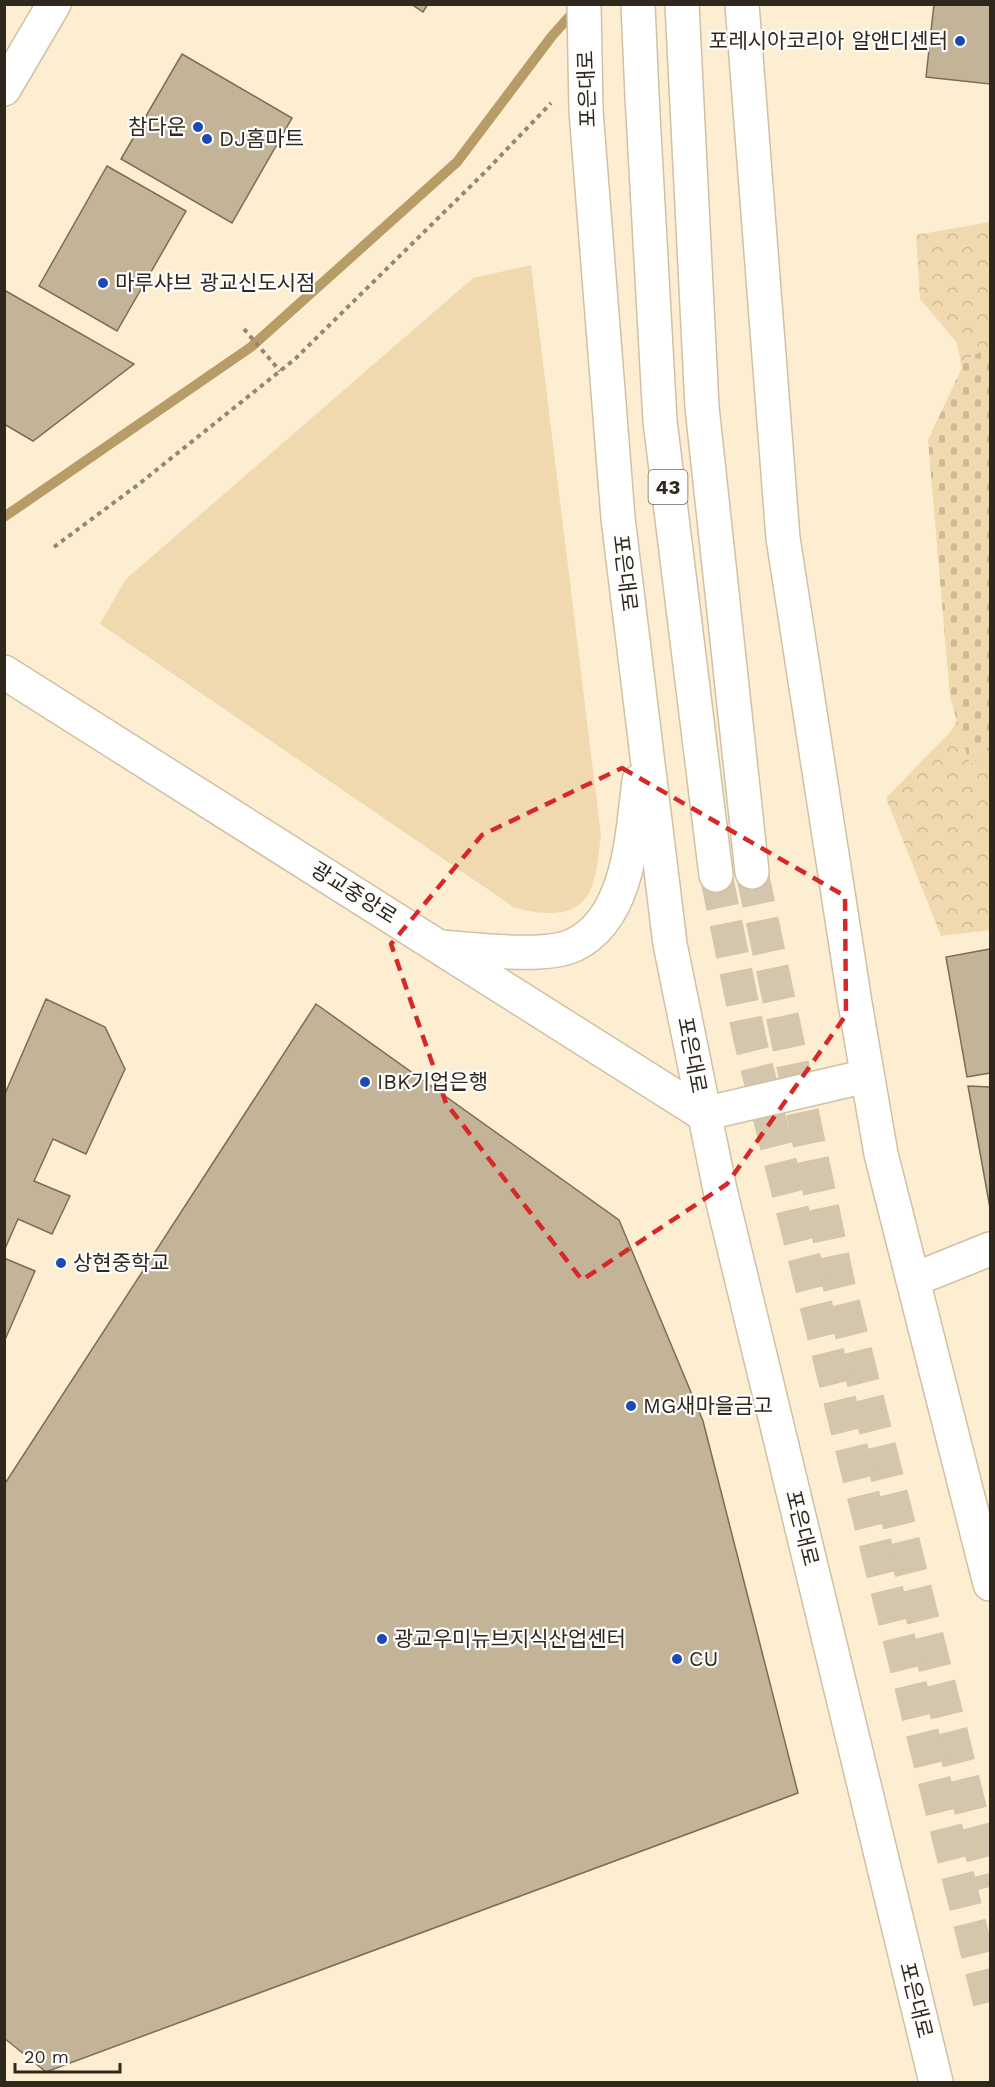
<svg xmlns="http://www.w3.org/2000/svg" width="995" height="2087" viewBox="0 0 995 2087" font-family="'Work Sans','Noto Sans KR',sans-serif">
  <defs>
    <pattern id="forest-crowns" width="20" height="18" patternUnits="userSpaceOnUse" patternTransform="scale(1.5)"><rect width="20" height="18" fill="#f0d9ae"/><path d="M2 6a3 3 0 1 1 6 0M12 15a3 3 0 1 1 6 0" fill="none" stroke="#ceba95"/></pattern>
    <pattern id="cemetery-stones" width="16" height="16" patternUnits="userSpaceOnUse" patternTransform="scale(1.5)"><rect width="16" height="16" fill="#f0d9ae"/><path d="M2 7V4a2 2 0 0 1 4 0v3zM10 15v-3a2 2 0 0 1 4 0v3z" fill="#ceba95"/></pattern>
  </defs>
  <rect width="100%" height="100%" fill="#feeed1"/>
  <path fill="#f0d9ae" d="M531,265L601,835C596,873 597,914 548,913C537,913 525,910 515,908L100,624L126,579L473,278Z"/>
  <g fill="url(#forest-crowns)">
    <path d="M990,222V514L957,343L920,299L916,235Z"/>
    <path d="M990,655V930L941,936L886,798L952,730Z"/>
  </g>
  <path fill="url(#cemetery-stones)" d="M990,348V749L970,765L950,697L928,440L966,359Z"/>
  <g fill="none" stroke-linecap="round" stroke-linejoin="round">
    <path stroke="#b79c67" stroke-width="10" d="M4,517L251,347L457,162L552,36L576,9"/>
  </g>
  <g fill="#c3b497" stroke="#7b6d53" stroke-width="1.5">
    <path d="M411,4H428L423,12Z"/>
    <path d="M934,4H990V84L926,77Z"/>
    <path d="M182,54L292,118L232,223L121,159Z"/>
    <path d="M107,166L186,211L117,331L39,286Z"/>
    <path d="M4,290L134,364L33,441L4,424Z"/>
    <path d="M990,949V1073L967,1077L946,957Z"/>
    <path d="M46,999L105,1027L125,1069L86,1154L53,1139L34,1181L70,1196L52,1234L18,1219L4,1251V1096Z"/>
    <path d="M316,1004L619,1220L703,1421L798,1793L46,2072L4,2038V1485Z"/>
    <path d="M968,1086L990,1087V1208Z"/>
    <path d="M4,1258L35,1271L4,1342Z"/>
  </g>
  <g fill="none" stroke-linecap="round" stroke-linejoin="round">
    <g stroke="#d4c6ad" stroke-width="33" stroke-dasharray="33 16" stroke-linecap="butt">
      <path d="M752,872L838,1281L990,1887"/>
      <path d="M716,875L750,1040L990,2005"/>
    </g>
    <g stroke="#d0c1a4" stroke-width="36">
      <g id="minor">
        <path d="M4,89L54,4"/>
        <path d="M913,1280L990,1249"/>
      </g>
    </g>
    <g stroke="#d0c1a4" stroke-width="36">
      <path id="secondary" d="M4,672L703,1114"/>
    </g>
    <g stroke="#d0c1a4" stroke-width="36">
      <g id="primary">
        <path d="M682,4L702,407L752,872"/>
        <path d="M742,4L783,538L855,1003L881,1154L990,1584"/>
        <path d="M642,96L660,421L716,875"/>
        <path d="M586,111L618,518L670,944L720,1190L936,2082"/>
        <path d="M441,947C475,949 544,959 574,945C630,918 632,834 639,781"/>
        <path d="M703,1114L867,1076"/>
      </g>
    </g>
    <g stroke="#928774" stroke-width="4" stroke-dasharray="4.5 4.5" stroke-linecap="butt">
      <path d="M244,329L280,371"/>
      <path d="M54,547L139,484L295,359L485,172L551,103"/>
    </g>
    <use href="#minor" stroke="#fff" stroke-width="33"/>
    <use href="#secondary" stroke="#fff" stroke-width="33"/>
    <use href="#primary" stroke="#fff" stroke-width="33"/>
    <g stroke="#d0c1a4" stroke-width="36" stroke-linecap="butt">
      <g id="primary-bridge">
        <path d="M584,4L586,111"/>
        <path d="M638,4L642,96"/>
      </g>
    </g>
    <use href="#primary-bridge" stroke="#fff" stroke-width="33"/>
  </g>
  <path fill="none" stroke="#d62828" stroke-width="4.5" stroke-dasharray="12 8" stroke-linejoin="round" d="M622,768L845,896L846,1015L727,1184L582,1280L446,1103L391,944L482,835Z"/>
  <g fill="#1b4ab7" stroke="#fdfdfd" stroke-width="2">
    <circle cx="960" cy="41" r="6"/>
    <circle cx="198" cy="127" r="6"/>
    <circle cx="207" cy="139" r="6"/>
    <circle cx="103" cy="283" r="6"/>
    <circle cx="365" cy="1082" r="6"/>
    <circle cx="61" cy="1263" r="6"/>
    <circle cx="631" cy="1406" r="6"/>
    <circle cx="382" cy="1639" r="6"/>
    <circle cx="677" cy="1659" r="6"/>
  </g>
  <g text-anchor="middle" stroke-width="4.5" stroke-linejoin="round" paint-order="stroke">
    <rect fill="#fdfdfd" stroke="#6c6860" stroke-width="1.5" x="648.5" y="470" width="39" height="34" rx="4.5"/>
    <g font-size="20" font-weight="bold" fill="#2e281d">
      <text x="668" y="494">43</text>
    </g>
    <g font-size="21" fill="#2e281d" stroke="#fdfdfd" text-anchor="start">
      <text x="948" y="48" text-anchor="end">포레시아코리아 알앤디센터</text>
      <text x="186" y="134" text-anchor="end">참다운</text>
      <text x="219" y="146">DJ홈마트</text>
      <text x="115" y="290">마루샤브 광교신도시점</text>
      <text x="377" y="1089">IBK기업은행</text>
      <text x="73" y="1270">상현중학교</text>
      <text x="643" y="1413">MG새마을금고</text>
      <text x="394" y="1646">광교우미뉴브지식산업센터</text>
      <text x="689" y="1666">CU</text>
    </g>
    <g font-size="21" fill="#2e281d" stroke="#fdfdfd">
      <text transform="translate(587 89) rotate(-92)" y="7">포은대로</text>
      <text transform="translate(625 573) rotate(83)" y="7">포은대로</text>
      <text transform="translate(354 893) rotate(32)" y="7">광교중앙로</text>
      <text transform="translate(692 1055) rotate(79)" y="7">포은대로</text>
      <text transform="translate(802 1528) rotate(76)" y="7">포은대로</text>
      <text transform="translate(916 2000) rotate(76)" y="7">포은대로</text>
    </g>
  </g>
  <rect width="995" height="2087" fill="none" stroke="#2e281d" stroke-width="12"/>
  <path d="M15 2063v9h105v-9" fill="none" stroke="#2e281d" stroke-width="3"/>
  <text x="24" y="2063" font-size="18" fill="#2e281d" stroke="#fdfdfd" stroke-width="4.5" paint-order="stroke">20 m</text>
</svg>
